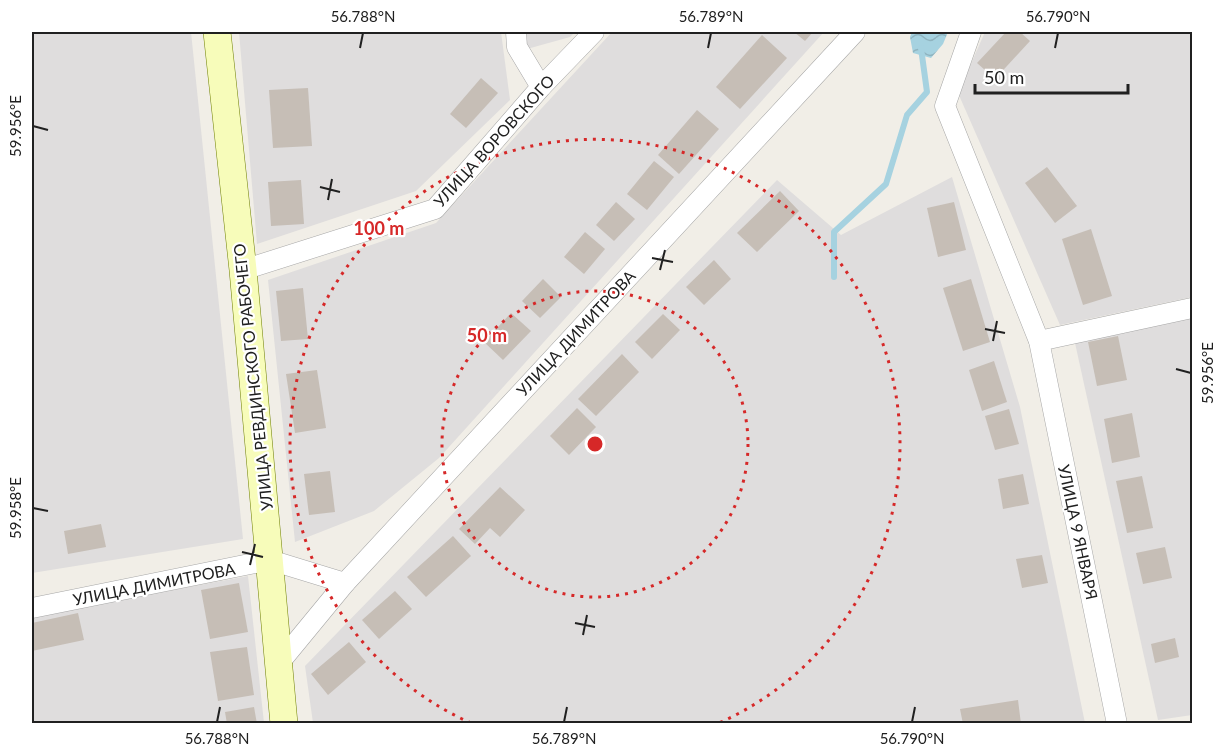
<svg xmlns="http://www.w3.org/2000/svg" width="1224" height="755" viewBox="0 0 1224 755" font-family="Lato,sans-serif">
  <defs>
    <pattern id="water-waves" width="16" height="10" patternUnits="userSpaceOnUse" patternTransform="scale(1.5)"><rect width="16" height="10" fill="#a6d2e0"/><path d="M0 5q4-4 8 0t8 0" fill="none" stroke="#8fb4c0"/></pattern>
  </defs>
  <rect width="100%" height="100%" fill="#f1eee7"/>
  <g fill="#dfdddd">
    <path d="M32,32H191L243,539L32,573Z"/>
    <path d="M239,32H501L510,100L416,191L257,244Z"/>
    <path d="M525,32H575L570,37L527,49Z"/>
    <path d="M612,32H824L439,458L374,511L295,542L268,280L436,223Z"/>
    <path d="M985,32H1192V297L1060,325L958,93Z"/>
    <path d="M952,177L1020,407L1085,723H313L305,666L777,180L841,235Z"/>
    <path d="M1192,318V715L1158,720L1075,343Z"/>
    <path d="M248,576L264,723L32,724V616Z"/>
  </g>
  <path fill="url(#water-waves)" d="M912,32H948L943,44L931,58L913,53L910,37Z"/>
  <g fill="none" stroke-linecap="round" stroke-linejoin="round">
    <path stroke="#a6d2e0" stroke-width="6" d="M834,277V232L886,184L907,115L927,92L921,48"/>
  </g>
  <g fill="#c6beb6">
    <path d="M794,32H813L805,41Z"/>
    <path d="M1006,32H1020L1030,41L995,79L977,63Z"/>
    <path d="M762,35L787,58L740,109L716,87Z"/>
    <path d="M481,78L498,93L466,128L450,114Z"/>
    <path d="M308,88L312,146L273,148L269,90Z"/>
    <path d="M697,110L719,129L679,174L658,155Z"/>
    <path d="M654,161L674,177L647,210L627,194Z"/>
    <path d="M1047,167L1077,206L1055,223L1025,183Z"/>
    <path d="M301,180L304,224L271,226L268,182Z"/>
    <path d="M780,191L799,211L757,252L737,233Z"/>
    <path d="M616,202L635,219L614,241L596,225Z"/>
    <path d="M954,202L966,250L938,257L927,208Z"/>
    <path d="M1091,229L1112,296L1083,305L1062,239Z"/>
    <path d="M585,232L605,249L584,274L564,257Z"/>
    <path d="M714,260L731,279L704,305L686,287Z"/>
    <path d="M543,279L561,297L540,318L522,301Z"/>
    <path d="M971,279L990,342L963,351L943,288Z"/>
    <path d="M303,288L308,339L281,341L276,291Z"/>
    <path d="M511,313L531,331L503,360L484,342Z"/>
    <path d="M663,314L680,330L652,359L635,342Z"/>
    <path d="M1118,336L1127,380L1097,386L1088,342Z"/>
    <path d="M622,354L639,372L596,416L578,399Z"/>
    <path d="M994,361L1007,402L982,411L969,370Z"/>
    <path d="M317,370L326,428L295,433L286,374Z"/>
    <path d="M577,408L596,427L569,455L550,436Z"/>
    <path d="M1009,409L1019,444L995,450L985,416Z"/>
    <path d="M1132,413L1140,457L1112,463L1104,419Z"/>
    <path d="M330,471L335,512L309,515L304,474Z"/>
    <path d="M1023,474L1029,504L1003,509L998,479Z"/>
    <path d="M1142,476L1153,528L1127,533L1116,481Z"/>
    <path d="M500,487L525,510L500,537L490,528L475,544L459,529Z"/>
    <path d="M101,524L106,547L68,554L64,531Z"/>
    <path d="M453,536L471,556L426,597L407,577Z"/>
    <path d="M1165,547L1172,578L1143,584L1136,553Z"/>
    <path d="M1042,555L1048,583L1022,588L1016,559Z"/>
    <path d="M239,583L248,632L210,639L201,590Z"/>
    <path d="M395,591L412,609L379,639L362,620Z"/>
    <path d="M78,613L84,640L32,651V623Z"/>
    <path d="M1175,638L1179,657L1155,663L1151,644Z"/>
    <path d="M349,642L366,662L328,695L311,674Z"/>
    <path d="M247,647L254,695L218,701L210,652Z"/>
    <path d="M1018,700L1021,724H963L960,709Z"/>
    <path d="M254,707L257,724H227L225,712Z"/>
  </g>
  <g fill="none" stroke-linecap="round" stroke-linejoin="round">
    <g stroke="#a7a7a7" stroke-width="21">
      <g id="street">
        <path d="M516,32L517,47L541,87"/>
        <path d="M971,32L945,106L1039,341L1117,724"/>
        <path d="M243,270L435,209L541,87L594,32"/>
        <path d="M1039,341L1192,308"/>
        <path d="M32,608L270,560L345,583"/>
        <path d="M280,662L345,583L855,32"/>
      </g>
    </g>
    <g stroke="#6e7f00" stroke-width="28">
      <path id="secondary" d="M217,32L243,270L284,724"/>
    </g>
    <use href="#street" stroke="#fff" stroke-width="20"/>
    <use href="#secondary" stroke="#f7fcba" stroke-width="27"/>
  </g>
  <path fill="none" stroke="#202020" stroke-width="2" d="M360,48L363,33M708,48L711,33M1055,48L1058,33M33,126L48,130M320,187L340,192M328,200L332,179M652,258L673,262M660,270L665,250M985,329L1005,333M993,341L997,321M1176,369L1191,373M33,508L48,511M242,552L263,557M250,565L255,544M575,623L595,627M583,635L587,615M217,722L220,707M564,722L567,707M912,722L915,707"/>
  <g fill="none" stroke="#d62828" stroke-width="3" stroke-dasharray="3 6">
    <circle cx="595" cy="444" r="153"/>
    <path d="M471 723A305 305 0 1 1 719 723"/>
  </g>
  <g text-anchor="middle" stroke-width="4.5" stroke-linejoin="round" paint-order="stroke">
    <g font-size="16" fill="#202020" stroke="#fff">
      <text transform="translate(494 141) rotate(-48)" y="6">УЛИЦА ВОРОВСКОГО</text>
      <text transform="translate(576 333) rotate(-47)" y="6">УЛИЦА ДИМИТРОВА</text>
      <text transform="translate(253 377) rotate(-96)" y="6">УЛИЦА РЕВДИНСКОГО РАБОЧЕГО</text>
      <text transform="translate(1078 532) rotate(78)" y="6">УЛИЦА 9 ЯНВАРЯ</text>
      <text transform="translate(154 584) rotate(-11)" y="6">УЛИЦА ДИМИТРОВА</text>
    </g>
  </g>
  <circle cx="595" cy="444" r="9" fill="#d62828" stroke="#fff" stroke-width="3"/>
  <g font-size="18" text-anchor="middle" font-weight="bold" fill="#d62828" stroke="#fff" stroke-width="4.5" stroke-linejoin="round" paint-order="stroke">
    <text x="379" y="235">100 m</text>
    <text x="487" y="342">50 m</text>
  </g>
  <rect width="1224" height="755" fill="none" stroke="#ffffff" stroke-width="66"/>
  <path d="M975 84v9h153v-9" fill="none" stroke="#202020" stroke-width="3"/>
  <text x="984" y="84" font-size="18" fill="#202020" stroke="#ffffff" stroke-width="4.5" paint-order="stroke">50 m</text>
  <rect x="33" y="33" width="1158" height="689" fill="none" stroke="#202020" stroke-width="2"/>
  <g font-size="15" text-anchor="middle" fill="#202020">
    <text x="363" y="22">56.788°N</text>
    <text x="711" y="22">56.789°N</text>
    <text x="1058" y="22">56.790°N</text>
    <text transform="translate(16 126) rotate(-90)" y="5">59.956°E</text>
    <text transform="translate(1208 373) rotate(-90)" y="5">59.956°E</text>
    <text transform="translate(16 508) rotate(-90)" y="5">59.958°E</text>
    <text x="217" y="744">56.788°N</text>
    <text x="564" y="744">56.789°N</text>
    <text x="912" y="744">56.790°N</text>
  </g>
</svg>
